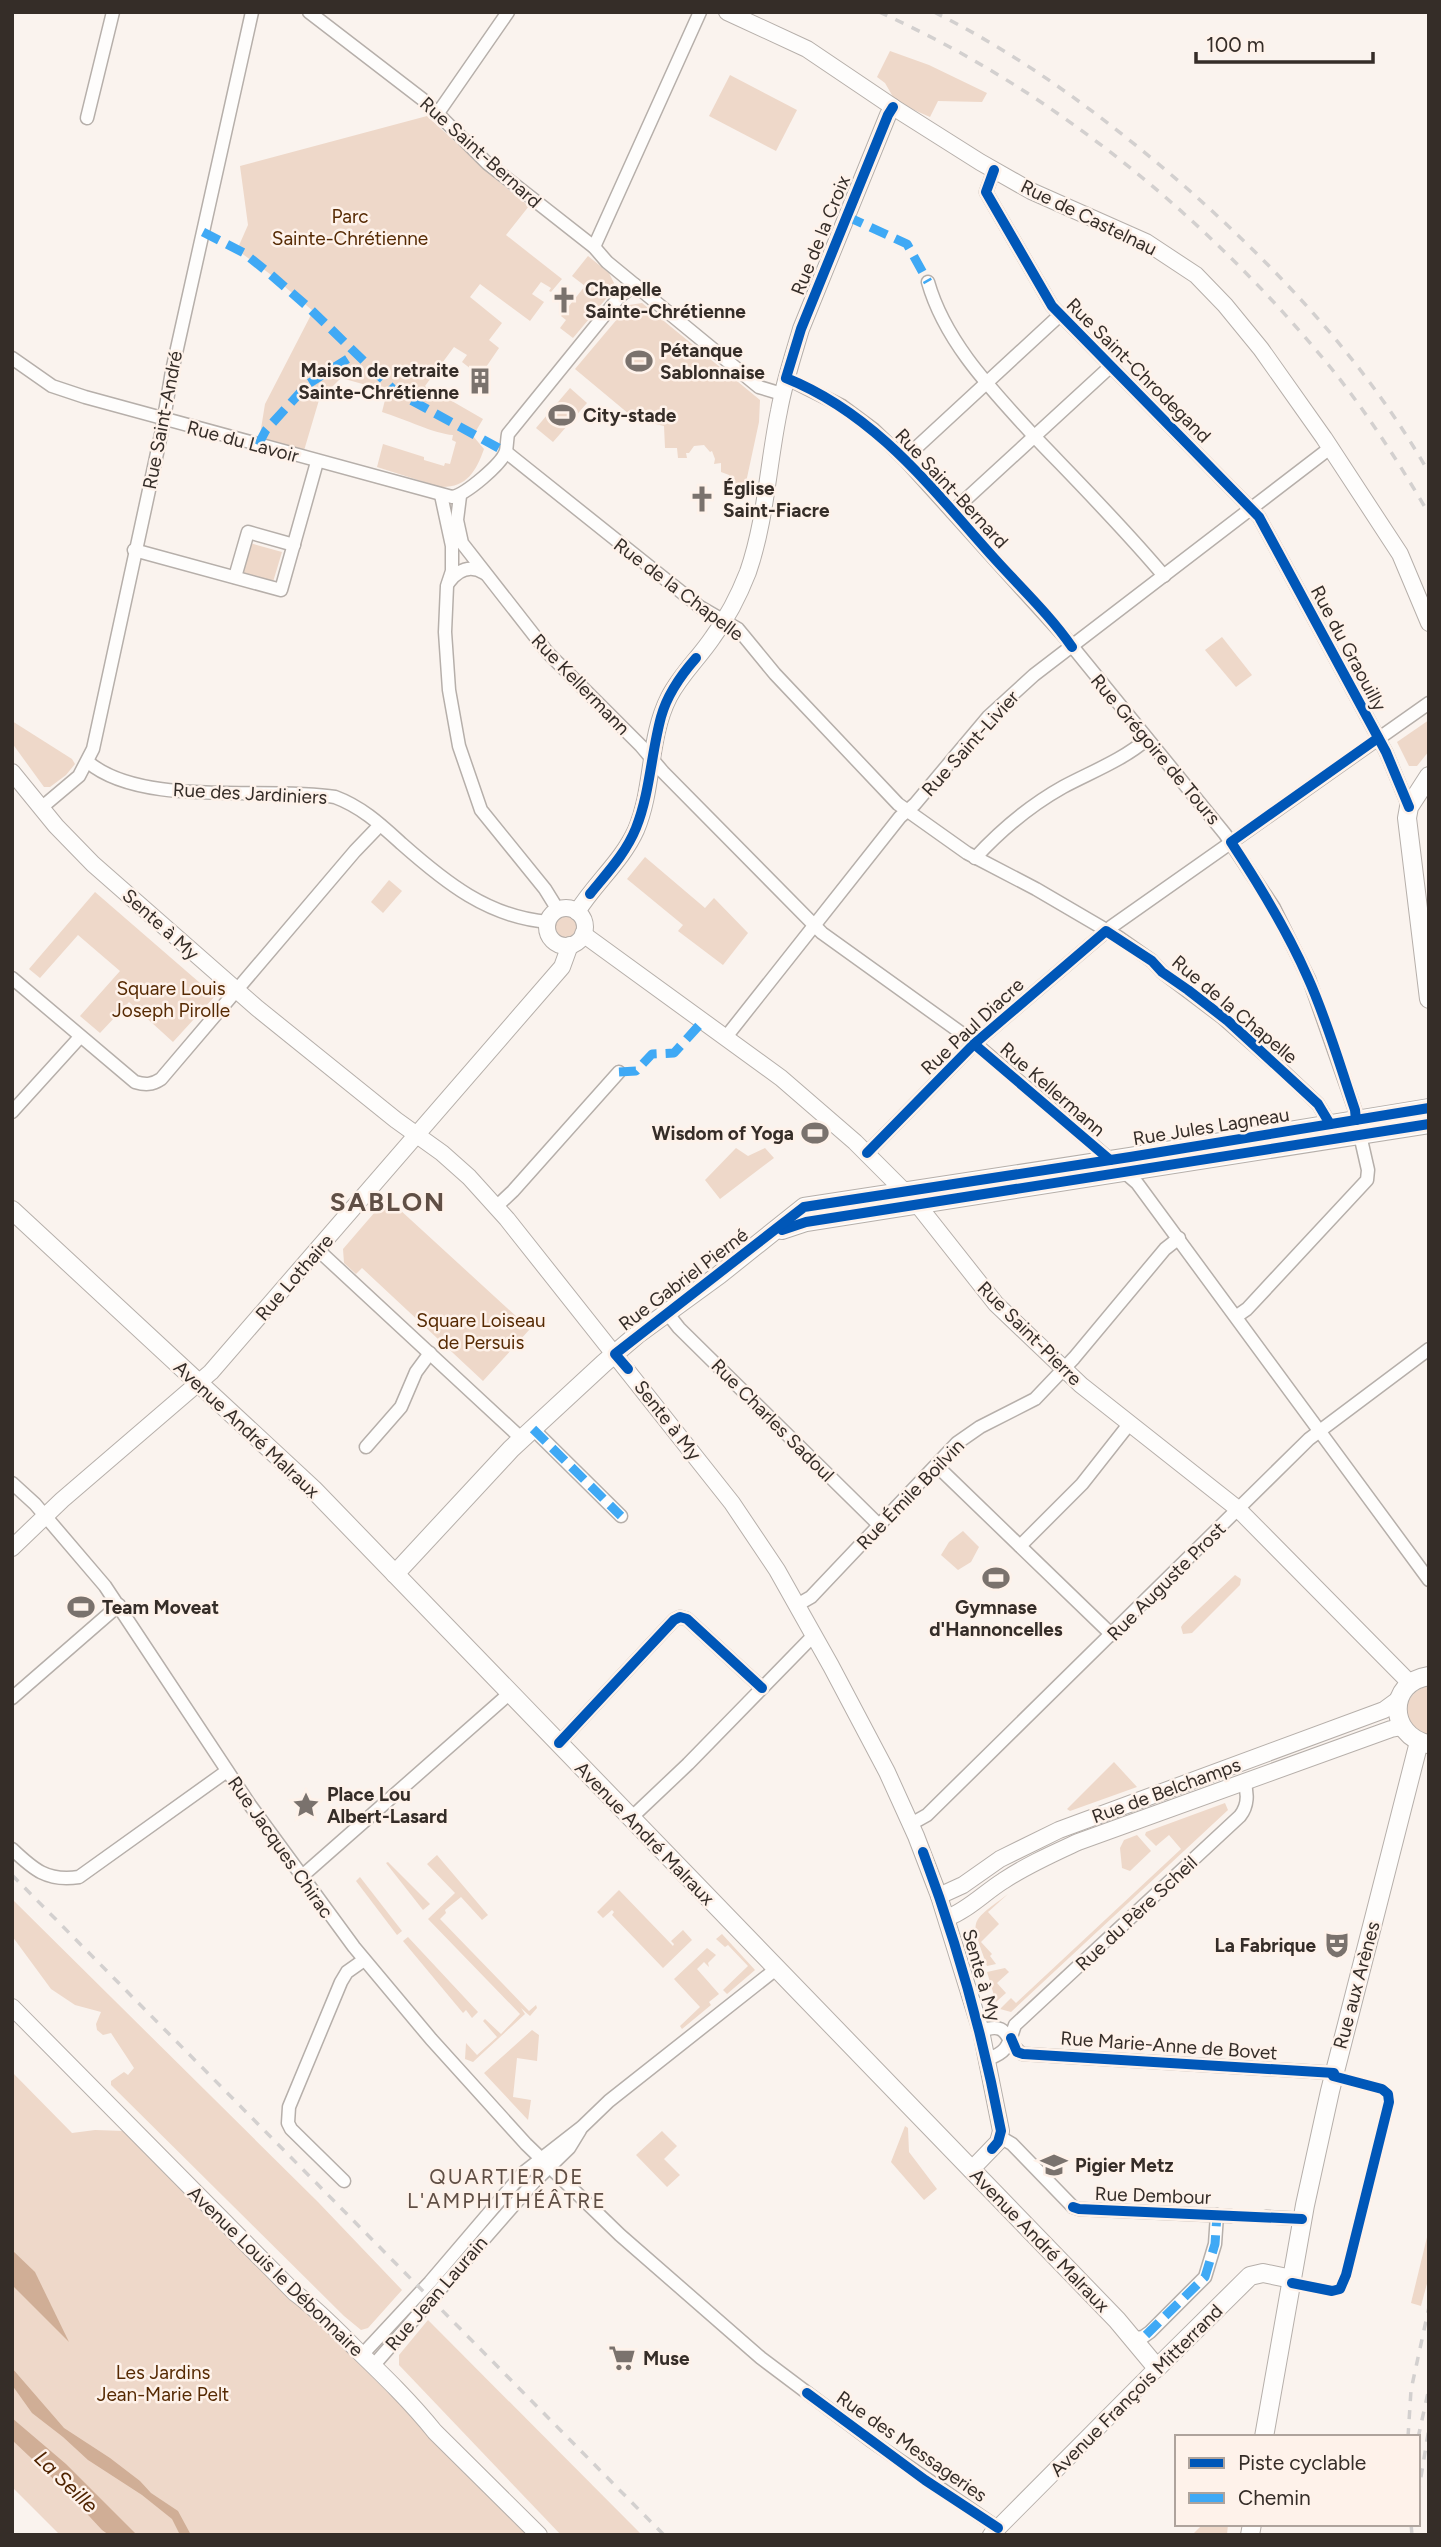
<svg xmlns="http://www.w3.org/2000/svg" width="1441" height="2547" viewBox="0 0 1441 2547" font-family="Figtree,sans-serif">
  <rect width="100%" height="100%" fill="#faf3ee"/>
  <g fill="#eed8c9">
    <path d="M890,51L929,65L987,93L982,102L938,101L930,117L896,102L885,83L877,77Z"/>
    <path d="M730,75L797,110L776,151L709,116Z"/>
    <path d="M427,116L499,182L529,206L506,235L562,279L551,292L549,291L551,288L541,282L532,294L544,302L530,321L480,284L470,297L502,323L489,340L499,348L480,376L462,362L467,355L454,347L425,386L435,396L438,393L483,419L473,436L484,449C476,472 466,488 440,487L377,467L383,444L424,457V460L444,466L445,463L450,464L456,442L452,440L453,435C435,434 405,419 382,412L386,396L376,393L377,388L341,378L319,400L303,454L259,441L265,404L313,311L270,274L237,250L248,225L240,166Z"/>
    <path d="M588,256L609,273L614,283L610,294L573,338L560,328L566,320L561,316L585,286L572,276Z"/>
    <path d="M642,303L760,400L759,422L745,487L729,484V475L721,472V463L714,464L715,459L712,451L710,452L704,445L694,446L689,453H686L687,458H678L677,448H665L664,426L635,419L575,369L629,305Z"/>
    <path d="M570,388L587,403L553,442L536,428Z"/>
    <path d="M250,543L282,552L273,582L242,573Z"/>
    <path d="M1222,637L1252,675L1236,687L1205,650Z"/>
    <path d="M1429,720V751L1417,766H1409L1397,742Z"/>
    <path d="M12,721L72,759L75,764L66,775L50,787H44L12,743Z"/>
    <path d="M645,857L705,908L714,898L748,933L723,965L678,931L683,925L627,879Z"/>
    <path d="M389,880L402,891L383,913L371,902Z"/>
    <path d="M95,892L215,996L173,1042L129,1002L100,1033L80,1016L120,971L78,935L40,978L29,969Z"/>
    <circle cx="566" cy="927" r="12"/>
    <path d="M736,1148L748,1156L765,1148L774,1158L720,1199L705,1180Z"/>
    <path d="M387,1198L530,1329L483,1381L362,1268L356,1274L344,1263L343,1249Z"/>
    <path d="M963,1531L979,1547L971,1562L958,1570L941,1555L949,1542Z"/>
    <path d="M1235,1575L1241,1579L1240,1585L1192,1633L1183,1634L1181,1627L1183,1624Z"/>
    <path d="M1429,1686V1736C1424,1734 1417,1732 1413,1728C1397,1713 1410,1689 1429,1686Z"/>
    <path d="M1114,1762L1137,1787L1070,1811L1067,1809Z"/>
    <path d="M1225,1803L1228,1810L1011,2012L1000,2009L1011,1998L1016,2003L1181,1849L1169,1835L1156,1846L1145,1835L1146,1832Z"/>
    <path d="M1137,1835L1151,1851L1130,1871L1122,1868L1120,1848L1124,1840Z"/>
    <path d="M437,1855L488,1915L482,1920L461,1897L445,1910L446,1913L440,1919L529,2011L536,2005L537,2008L530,2016L521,2008L525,2014L473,2062L465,2059L466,2043L477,2055L497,2037L483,2021L485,2019L501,2034L520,2014L428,1919L455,1893L427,1864Z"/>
    <path d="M388,1862L430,1904L423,1910L386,1863Z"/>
    <path d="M360,1877L402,1931L397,1935L356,1881Z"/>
    <path d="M619,1890L673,1946L674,1944L671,1941L683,1930L692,1940L663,1968L612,1915L614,1912L612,1910L603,1918L597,1912Z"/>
    <path d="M1008,1894L988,1912L999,1924L981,1942L992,1954L990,1956L996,1964L987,1966C971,1918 967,1925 1008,1894Z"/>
    <path d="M12,1899L318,2202L402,2290L368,2328L361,2330L344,2316L111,2085V2081L124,2072L128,2075L134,2068L111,2033L103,2035L97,2030L96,2024L101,2012L75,2005L51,1989L12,1936Z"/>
    <path d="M722,1934L755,1970L727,1994L723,1990L748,1966L728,1945L725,1947L716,1939Z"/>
    <path d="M408,1937L478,2012L472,2018L466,2010L463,2013L403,1941Z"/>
    <path d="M707,1948L716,1955L708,1963L709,1967L704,1962L697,1969L719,1994L709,2002L711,2005L682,2029L680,2026L700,2007L674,1979Z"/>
    <path d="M1005,1968L1009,1972L997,1983L1006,1993L996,2002L987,1972Z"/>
    <path d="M532,2030L539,2035L537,2061L517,2058L513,2097L531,2100L528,2120L484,2073Z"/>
    <path d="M12,2072L72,2133L95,2130L125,2131L531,2535H60L12,2487Z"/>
    <path d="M905,2126L908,2128L909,2152L937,2189L924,2200L891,2162Z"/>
    <path d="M662,2131L677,2146L664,2159L680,2175L667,2187L636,2155Z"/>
    <path d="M1429,2229V2276L1421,2306L1411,2303Z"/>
    <path d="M428,2320L642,2535H561L399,2365V2355Z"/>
    <path d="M1203,2524H1228L1227,2535H1192Z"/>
  </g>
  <g fill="#d0ae96">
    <path d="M12,2250L35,2272L69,2342L12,2285Z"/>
    <path d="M12,2368L64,2428L110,2458L140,2481L151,2493L178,2511L191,2535H180L172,2519L142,2495L88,2460L63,2437L32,2413L12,2385Z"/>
    <path d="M12,2418L66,2464L137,2535H109L102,2530L65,2490L12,2440Z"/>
  </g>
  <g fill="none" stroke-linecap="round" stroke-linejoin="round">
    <g stroke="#b6afaa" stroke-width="15">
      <g id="minor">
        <path d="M309,12L426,102L487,163L594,247L607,262L759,387L782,394"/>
        <path d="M438,113L508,12"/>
        <path d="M87,118L113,12"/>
        <path d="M994,170L986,192L1052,306L1259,517L1386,752L1409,807"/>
        <path d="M594,247L700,12"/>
        <path d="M928,282C945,342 992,390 1033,435C1077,481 1123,527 1164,576"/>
        <path d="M12,358L52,386L85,397L452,497C465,495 502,464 506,451C507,446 507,439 508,434L620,296L635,285"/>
        <path d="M786,378L842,406L873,429L904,459L1063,635L1225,834L1274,908L1309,979L1355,1110L1356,1120"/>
        <path d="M506,452L700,607L738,629L775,674L898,804L967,853L1036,889L1118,937L1152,961L1162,972L1223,1018L1282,1070L1318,1104L1330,1124"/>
        <path d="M904,459L1060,315"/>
        <path d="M441,495L452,546V571L447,586L445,632L449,690L459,746L481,810L545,889L558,910"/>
        <path d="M460,496L457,520L462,543L548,653L641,746L663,772L822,933L971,1040L1137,1183L1429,1580"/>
        <path d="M952,512L1111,366"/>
        <path d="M134,550L281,590L317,462"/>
        <path d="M235,577L248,532L294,545"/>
        <path d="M449,582C458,570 470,564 484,573"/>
        <path d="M88,762C142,808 266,786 335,797C362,807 381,825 402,844C445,882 488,917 548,922"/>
        <path d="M41,808L79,776L93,749L162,430L172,371L252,12"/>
        <path d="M975,858C1001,830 1029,806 1063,787C1091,772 1123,760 1147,739"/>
        <path d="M12,978L135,1082C145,1085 152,1085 161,1079L355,851L380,825"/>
        <path d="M726,1037L900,817L915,804L988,717L1034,675L1330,448"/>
        <path d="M12,1112L80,1037"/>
        <path d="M867,1153L974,1044L1111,927L1429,703"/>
        <path d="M496,1207L513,1191L619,1072"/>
        <path d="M317,1249L522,1439"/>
        <path d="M668,1314L679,1328L879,1525"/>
        <path d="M1237,1316L1247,1309L1367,1180L1368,1170L1360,1135"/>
        <path d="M533,1429L621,1516"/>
        <path d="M366,1447L401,1407L416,1372L430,1353"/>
        <path d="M937,1466L1112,1635"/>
        <path d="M12,1483L35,1504L105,1586L250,1805L354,1947L431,2039L526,2144L620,2235L761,2358L870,2440L998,2528"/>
        <path d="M1020,1546L1082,1484L1130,1423"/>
        <path d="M797,1605L811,1597L957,1443L980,1427L1035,1399L1074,1358L1165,1249L1179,1238"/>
        <path d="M12,1698L119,1605"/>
        <path d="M559,1743L674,1620L680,1617L687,1619L762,1688"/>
        <path d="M631,1818L688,1764L814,1635"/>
        <path d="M911,1824L927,1815L1309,1439L1429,1349"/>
        <path d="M12,1849C33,1869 47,1882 79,1877L227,1771"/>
        <path d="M301,1877L510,1693"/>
        <path d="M981,2031C1012,2019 1004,2045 1023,2054L1334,2073"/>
        <path d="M988,2059C1008,2052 1008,2045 1015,2025L1240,1816C1248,1806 1248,1793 1244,1782"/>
        <path d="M1000,2137L1012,2144L1073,2207L1079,2209L1231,2216"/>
        <path d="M344,2181L291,2129L288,2123L289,2107L341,1982L347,1972L364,1960"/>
        <path d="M1266,2217L1302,2219"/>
        <path d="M1131,2339L1143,2337L1150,2332L1205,2277L1215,2244L1217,2215"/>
        <path d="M362,2355L430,2282L523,2173L582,2127L609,2101L776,1969"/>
        <path d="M373,2366L534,2182L569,2148L580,2130"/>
      </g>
    </g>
    <g stroke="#b6afaa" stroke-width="18">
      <g id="tertiary">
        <path d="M727,12L807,49L893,107L980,162L1031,191L1146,242L1196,275L1225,305L1261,349L1324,438L1400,554L1429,623"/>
        <path d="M12,772L56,826L93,864L257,1008L396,1120L442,1153L469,1177L507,1219L732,1503L777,1570L831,1666L887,1772L916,1836L939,1896L981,2031L1001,2131L998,2142L971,2170"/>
        <circle cx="566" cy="927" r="19"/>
        <path d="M577,912C595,883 622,861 636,830C654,788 648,738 669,697C681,674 699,658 713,637C728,617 739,595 748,572C766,520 768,464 779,411C784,383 793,356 801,329L888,115L893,107"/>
        <path d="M583,934L781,1078L855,1142L917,1204L996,1304L1081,1385L1238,1509L1410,1683"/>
        <path d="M12,1548L62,1500L211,1372L562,967L570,945"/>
        <path d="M939,1896L963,1885L1000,1859L1059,1830L1384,1710L1399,1699"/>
        <path d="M947,1918C968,1910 984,1893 1003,1881C1027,1865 1052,1854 1078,1842L1391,1729L1402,1727"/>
        <path d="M12,2007L295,2293C317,2309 336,2329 356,2349C383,2375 411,2402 435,2432L539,2535"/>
        <path d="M991,2535L1157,2368"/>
      </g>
    </g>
    <g stroke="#b6afaa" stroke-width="20">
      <g id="secondary">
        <path d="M1429,776L1409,807L1407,818L1429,999"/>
        <path d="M12,1210L313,1489L1117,2320L1157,2368L1250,2276L1263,2273L1292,2279"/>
        <path d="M782,1230L806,1222L1429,1124"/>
        <path d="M395,1574L511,1449L604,1363L638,1334L719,1275L804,1207L1130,1157L1429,1108"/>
        <path d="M1428,1744C1388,1735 1387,1682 1429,1676"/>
        <path d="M1264,2437L1305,2205L1330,2091L1419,1742"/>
        <path d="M1250,2535L1252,2524"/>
      </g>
    </g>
    <use href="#minor" stroke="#fefdfc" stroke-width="12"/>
    <use href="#tertiary" stroke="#fefdfc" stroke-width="16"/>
    <use href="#secondary" stroke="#fefdfc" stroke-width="18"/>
    <g stroke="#d3d0cf" stroke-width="3.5" stroke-dasharray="9 9" stroke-linecap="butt">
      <path d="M879,12C1055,91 1210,220 1331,368C1368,414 1399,463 1429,514"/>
      <path d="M934,12C1028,59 1111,122 1190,191C1282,273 1368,365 1429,473"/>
      <path d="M12,1875L664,2535"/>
      <path d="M1408,2437L1411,2390L1429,2307"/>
      <path d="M1418,2438L1429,2388"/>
      <path d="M1429,2487V2524"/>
      <path d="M1418,2495L1429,2428"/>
      <path d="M1411,2524L1412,2535"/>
    </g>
    <g stroke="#3fa9f5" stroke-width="9" stroke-dasharray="18 9" stroke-linecap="butt">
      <path d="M846,216L907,244L928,282"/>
      <path d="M203,232L244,253L270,274L308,307L396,392L506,452"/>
      <path d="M258,445L266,430L308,384L357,353"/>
      <path d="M619,1072L636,1071L652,1054L674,1053L703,1021"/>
      <path d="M533,1429L621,1516"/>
      <path d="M1146,2335L1205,2277L1215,2244L1217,2215"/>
    </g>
    <g stroke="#fef2ea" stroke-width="15">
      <g id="cycleway">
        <path d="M893,107L888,115L801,329L786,378C876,414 932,489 994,558C1020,587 1050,615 1072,647"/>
        <path d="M994,170L986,192L1052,306L1259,517L1386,752L1409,807"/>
        <path d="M590,894C607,873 626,853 636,828C650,793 651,754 661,717C667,695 681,675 696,658"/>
        <path d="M974,1044L1110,1160"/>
        <path d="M1356,1120L1355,1110C1340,1066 1327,1020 1308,978C1287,930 1260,886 1231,842L1378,738"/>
        <path d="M867,1153L974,1044L1106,931L1152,961L1162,972L1188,990L1228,1021L1318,1104L1330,1124"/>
        <path d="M782,1230L806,1222L1429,1124"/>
        <path d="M628,1369L615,1354L804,1207L1130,1157L1429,1108"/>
        <path d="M559,1743L674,1620L680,1617L687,1619L762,1688"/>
        <path d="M923,1852C957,1943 983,2035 1001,2131L998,2142L992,2149"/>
        <path d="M1011,2038L1017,2052L1023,2054L1334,2073"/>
        <path d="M1073,2207L1079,2209L1302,2219"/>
        <path d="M1292,2283L1332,2291L1340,2289L1346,2275L1389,2102L1388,2094L1382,2089L1333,2076"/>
        <path d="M807,2393L925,2480L998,2528"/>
      </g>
    </g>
    <use href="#cycleway" stroke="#0057b8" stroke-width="10"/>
  </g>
  <defs>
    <g id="church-bare" transform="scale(2.1)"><path d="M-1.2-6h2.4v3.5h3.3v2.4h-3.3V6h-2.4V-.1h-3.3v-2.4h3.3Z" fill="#7a726d" stroke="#fef2ea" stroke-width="2.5" paint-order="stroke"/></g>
    <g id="stadium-bare" transform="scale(2.1)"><path d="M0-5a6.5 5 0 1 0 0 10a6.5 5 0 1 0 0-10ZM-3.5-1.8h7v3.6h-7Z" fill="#7a726d" stroke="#fef2ea" stroke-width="2.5" paint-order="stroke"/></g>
    <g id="building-bare" transform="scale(2.1)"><path d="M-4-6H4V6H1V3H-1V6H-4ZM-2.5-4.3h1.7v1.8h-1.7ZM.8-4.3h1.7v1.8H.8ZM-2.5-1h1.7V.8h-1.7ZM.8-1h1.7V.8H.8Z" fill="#7a726d" stroke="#fef2ea" stroke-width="2.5" paint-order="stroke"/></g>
    <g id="sight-bare" transform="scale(2.1)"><path d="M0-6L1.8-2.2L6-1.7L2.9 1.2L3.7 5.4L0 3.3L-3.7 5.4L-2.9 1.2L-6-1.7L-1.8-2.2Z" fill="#7a726d" stroke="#fef2ea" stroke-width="2.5" paint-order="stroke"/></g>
    <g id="theatre-bare" transform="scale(2.1)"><path d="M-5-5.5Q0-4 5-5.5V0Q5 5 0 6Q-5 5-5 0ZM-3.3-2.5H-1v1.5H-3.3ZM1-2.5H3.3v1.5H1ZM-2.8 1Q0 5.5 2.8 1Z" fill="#7a726d" stroke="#fef2ea" stroke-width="2.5" paint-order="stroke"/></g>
    <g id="university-bare" transform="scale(2.1)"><path d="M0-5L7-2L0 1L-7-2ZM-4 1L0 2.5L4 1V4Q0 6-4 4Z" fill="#7a726d" stroke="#fef2ea" stroke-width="2.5" paint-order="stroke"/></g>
    <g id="supermarket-bare" transform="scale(2.1)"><path d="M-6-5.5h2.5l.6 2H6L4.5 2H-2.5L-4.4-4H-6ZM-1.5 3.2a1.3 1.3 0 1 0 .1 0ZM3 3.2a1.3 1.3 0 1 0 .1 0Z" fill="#7a726d" stroke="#fef2ea" stroke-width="2.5" paint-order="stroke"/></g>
  </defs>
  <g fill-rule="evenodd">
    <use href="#church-bare" x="564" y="300"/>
    <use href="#stadium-bare" x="639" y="361"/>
    <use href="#building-bare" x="480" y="381"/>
    <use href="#stadium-bare" x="562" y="415"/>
    <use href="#church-bare" x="702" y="499"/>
    <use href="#stadium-bare" x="815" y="1133"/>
    <use href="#stadium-bare" x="996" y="1578"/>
    <use href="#stadium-bare" x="81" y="1607"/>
    <use href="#sight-bare" x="306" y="1805"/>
    <use href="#theatre-bare" x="1337" y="1945"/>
    <use href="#university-bare" x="1054" y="2165"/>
    <use href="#supermarket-bare" x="622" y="2358"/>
  </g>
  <g text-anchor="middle" stroke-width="5" stroke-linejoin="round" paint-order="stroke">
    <g font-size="19" fill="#352d28" stroke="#fef2ea">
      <text transform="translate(481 152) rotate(42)" y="7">Rue Saint-Bernard</text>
      <text transform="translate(1089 217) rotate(26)" y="7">Rue de Castelnau</text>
      <text transform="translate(820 235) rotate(-68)" y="7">Rue de la Croix</text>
      <text transform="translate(1139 370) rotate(45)" y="7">Rue Saint-Chrodegand</text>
      <text transform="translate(162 420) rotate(-79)" y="7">Rue Saint-André</text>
      <text transform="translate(243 441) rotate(15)" y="7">Rue du Lavoir</text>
      <text transform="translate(952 488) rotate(47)" y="7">Rue Saint-Bernard</text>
      <text transform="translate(679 589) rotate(37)" y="7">Rue de la Chapelle</text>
      <text transform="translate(1349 648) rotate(62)" y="7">Rue du Graouilly</text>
      <text transform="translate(581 684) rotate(46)" y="7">Rue Kellermann</text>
      <text transform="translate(970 743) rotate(-48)" y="7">Rue Saint-Livier</text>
      <text transform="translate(1156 749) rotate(50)" y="7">Rue Grégoire de Tours</text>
      <text transform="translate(250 793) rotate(3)" y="7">Rue des Jardiniers</text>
      <text transform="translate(161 924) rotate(42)" y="7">Sente à My</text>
      <text transform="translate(1235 1009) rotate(40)" y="7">Rue de la Chapelle</text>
      <text transform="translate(972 1026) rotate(-43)" y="7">Rue Paul Diacre</text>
      <text transform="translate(1053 1089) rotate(41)" y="7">Rue Kellermann</text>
      <text transform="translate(1211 1126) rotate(-9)" y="7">Rue Jules Lagneau</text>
      <text transform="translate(294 1277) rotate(-49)" y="7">Rue Lothaire</text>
      <text transform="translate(683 1279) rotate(-37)" y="7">Rue Gabriel Pierné</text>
      <text transform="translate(1030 1333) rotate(45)" y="7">Rue Saint-Pierre</text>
      <text transform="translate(668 1420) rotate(52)" y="7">Sente à My</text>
      <text transform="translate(773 1420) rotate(45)" y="7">Rue Charles Sadoul</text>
      <text transform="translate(247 1429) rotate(43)" y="7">Avenue André Malraux</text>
      <text transform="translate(910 1494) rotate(-46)" y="7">Rue Émile Boilvin</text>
      <text transform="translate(1166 1581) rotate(-45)" y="7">Rue Auguste Prost</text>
      <text transform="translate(1166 1790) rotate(-20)" y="7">Rue de Belchamps</text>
      <text transform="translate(645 1833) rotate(46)" y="7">Avenue André Malraux</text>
      <text transform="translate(281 1847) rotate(55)" y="7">Rue Jacques Chirac</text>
      <text transform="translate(1136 1913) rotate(-43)" y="7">Rue du Père Scheil</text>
      <text transform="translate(982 1975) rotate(74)" y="7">Sente à My</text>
      <text transform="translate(1356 1985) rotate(-75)" y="7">Rue aux Arènes</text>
      <text transform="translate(1169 2045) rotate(4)" y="7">Rue Marie-Anne de Bovet</text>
      <text transform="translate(1153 2195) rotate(2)" y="7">Rue Dembour</text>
      <text transform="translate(1040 2240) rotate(46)" y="7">Avenue André Malraux</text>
      <text transform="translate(276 2271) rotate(44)" y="7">Avenue Louis le Débonnaire</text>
      <text transform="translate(436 2293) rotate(-49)" y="7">Rue Jean Laurain</text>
      <text transform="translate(1136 2390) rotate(-45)" y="7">Avenue François Mitterrand</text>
      <text transform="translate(912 2446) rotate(35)" y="7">Rue des Messageries</text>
    </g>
    <g font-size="19" fill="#562a03" stroke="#fef2ea">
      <text x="350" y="223">Parc<tspan x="350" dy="22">Sainte-Chrétienne</tspan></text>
      <text x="171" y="995">Square Louis<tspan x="171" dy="22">Joseph Pirolle</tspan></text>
      <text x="481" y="1327">Square Loiseau<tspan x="481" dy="22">de Persuis</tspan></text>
      <text x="163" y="2379">Les Jardins<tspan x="163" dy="22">Jean-Marie Pelt</tspan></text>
    </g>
    <g font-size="19" font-weight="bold" fill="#352d28" stroke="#fef2ea" text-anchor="start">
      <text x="585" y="296">Chapelle<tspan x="585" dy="22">Sainte-Chrétienne</tspan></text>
      <text x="660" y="357">Pétanque<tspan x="660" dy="22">Sablonnaise</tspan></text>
      <text x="459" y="377" text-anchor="end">Maison de retraite<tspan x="459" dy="22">Sainte-Chrétienne</tspan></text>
      <text x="583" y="422">City-stade</text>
      <text x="723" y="495">Église<tspan x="723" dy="22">Saint-Fiacre</tspan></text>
      <text x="794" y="1140" text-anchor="end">Wisdom of Yoga</text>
      <text x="102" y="1614">Team Moveat</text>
      <text x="996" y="1614" text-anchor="middle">Gymnase<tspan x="996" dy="22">d'Hannoncelles</tspan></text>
      <text x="327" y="1801">Place Lou<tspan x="327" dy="22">Albert-Lasard</tspan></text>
      <text x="1316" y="1952" text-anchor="end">La Fabrique</text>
      <text x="1075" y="2172">Pigier Metz</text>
      <text x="643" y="2365">Muse</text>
    </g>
    <g font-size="21" letter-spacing="2" fill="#604f45" stroke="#fef2ea">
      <text x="507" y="2184">QUARTIER DE<tspan x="507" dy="24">L'AMPHITHÉÂTRE</tspan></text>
    </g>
    <g font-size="21" font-style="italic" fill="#4f2300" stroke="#fef2ea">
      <text transform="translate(66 2482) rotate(44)" y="7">La Seille</text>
    </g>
    <g font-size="26" font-weight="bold" letter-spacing="2" fill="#604f45" stroke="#fef2ea">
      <text x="388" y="1211">SABLON</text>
    </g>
  </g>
  <rect width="1441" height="2547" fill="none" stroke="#352d28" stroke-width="28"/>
  <rect x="1175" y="2435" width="245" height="91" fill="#fef2ea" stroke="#aea39c" stroke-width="2"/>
  <rect x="1189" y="2458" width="35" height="10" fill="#0057b8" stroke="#aea39c" stroke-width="2"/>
  <text x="1238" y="2470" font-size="21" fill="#352d28">Piste cyclable</text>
  <rect x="1189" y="2493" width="35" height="10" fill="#3fa9f5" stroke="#aea39c" stroke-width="2"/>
  <text x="1238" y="2505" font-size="21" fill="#352d28">Chemin</text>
  <path d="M1196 52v10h177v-10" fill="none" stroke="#352d28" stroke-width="3.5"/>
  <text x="1206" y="52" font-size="21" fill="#352d28" stroke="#fef2ea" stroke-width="5" paint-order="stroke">100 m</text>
</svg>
